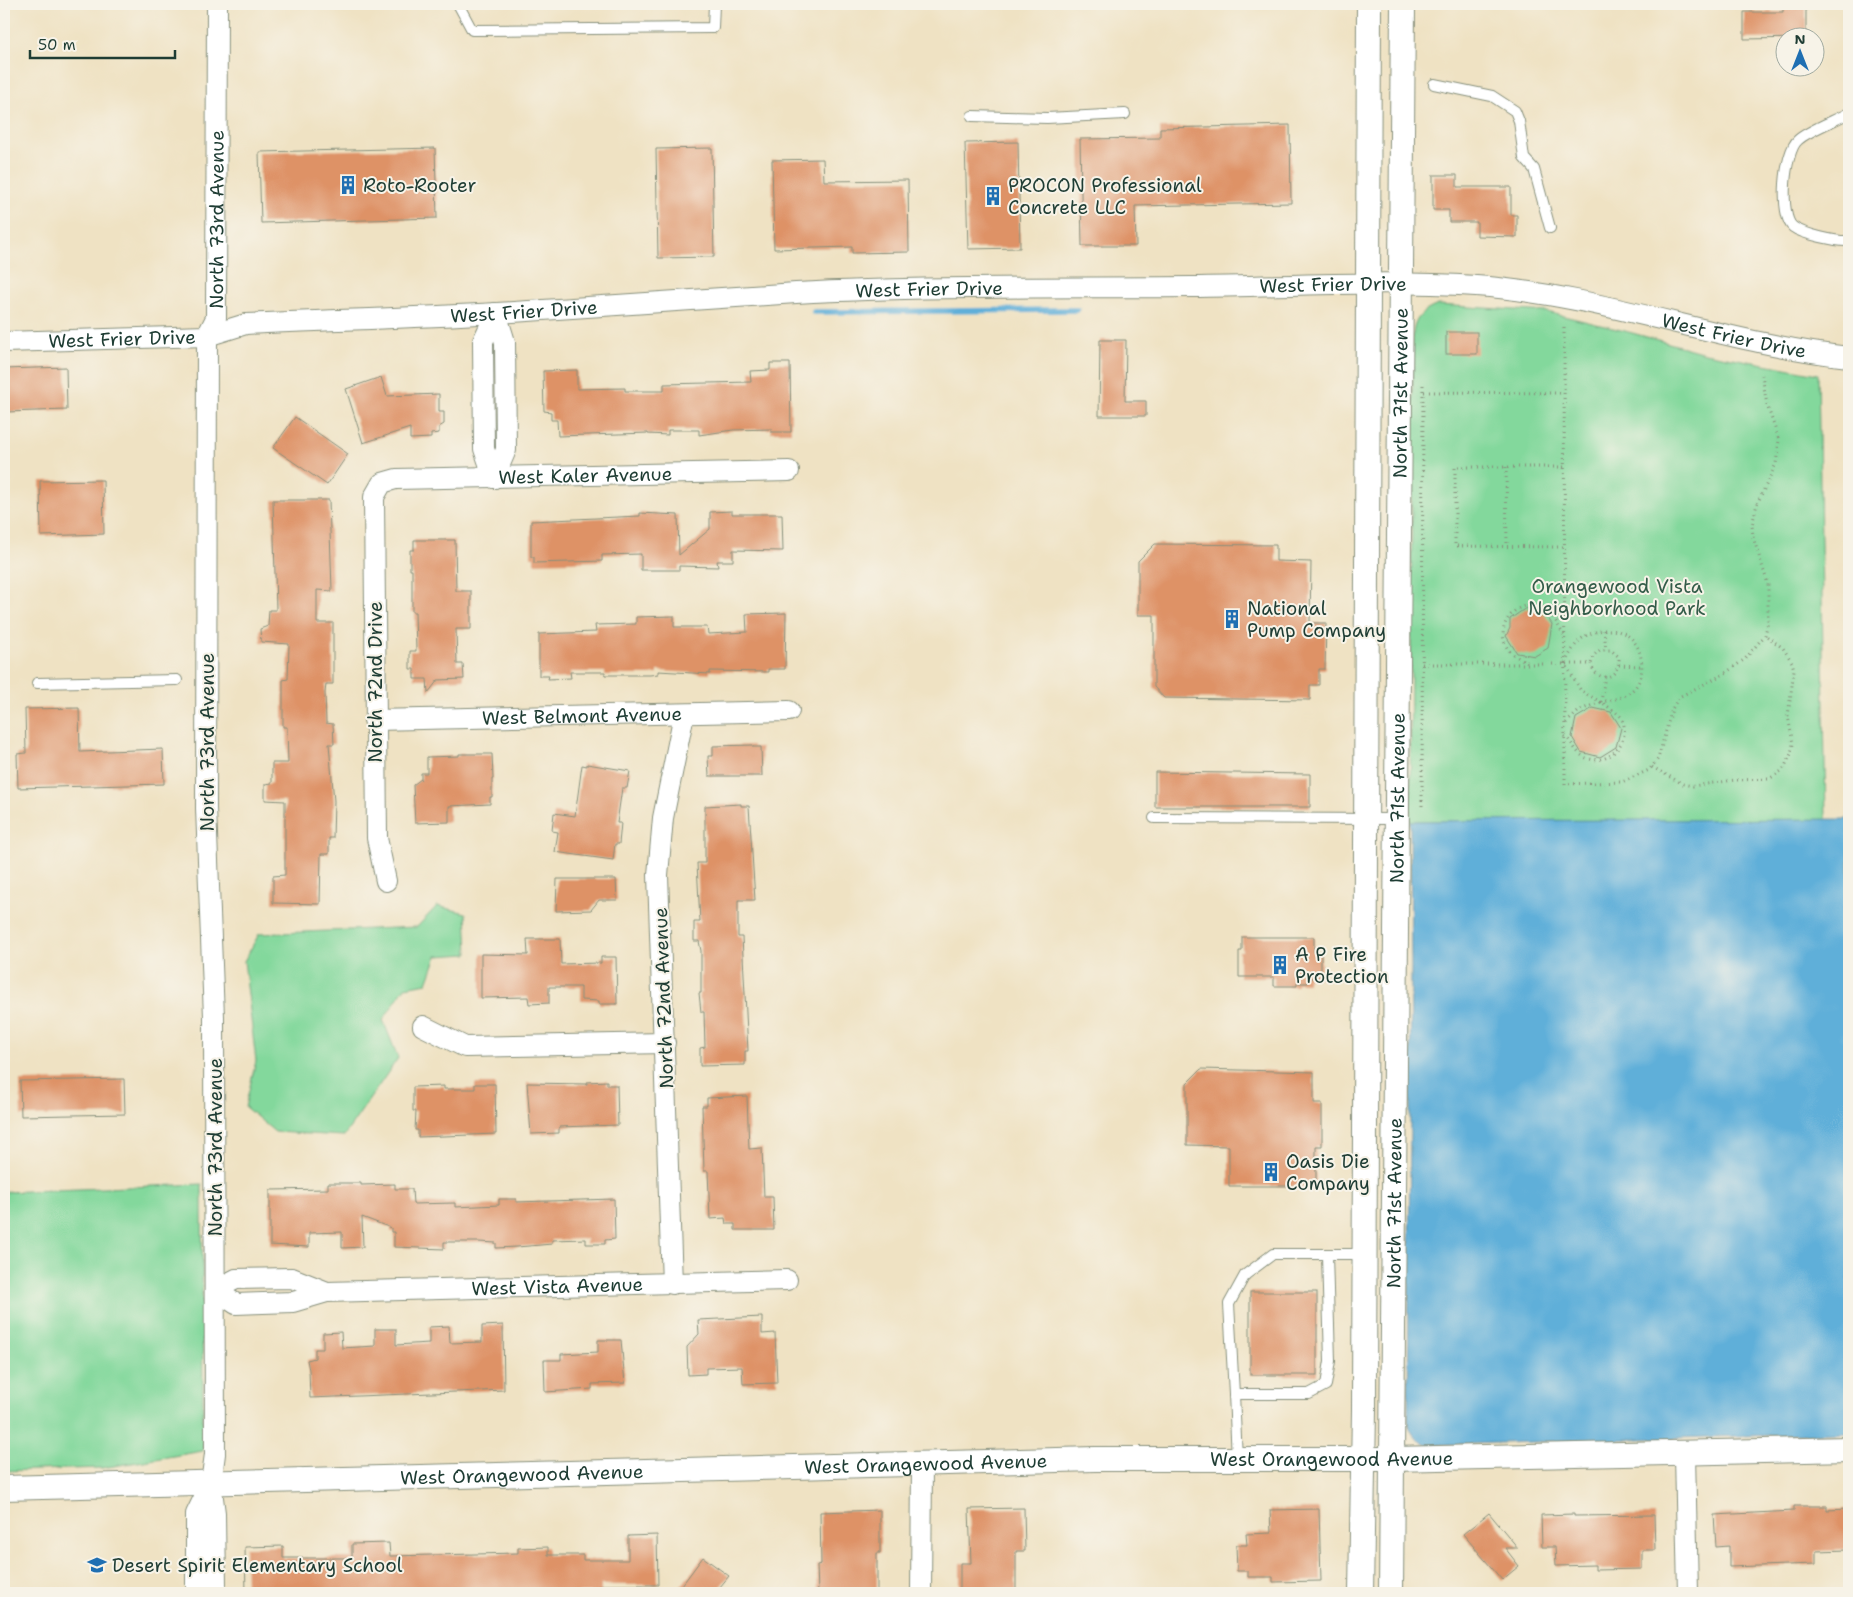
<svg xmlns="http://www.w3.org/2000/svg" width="1853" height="1597" viewBox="0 0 1853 1597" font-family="'Shantell Sans',sans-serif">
  <rect width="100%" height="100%" fill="#f7f3e8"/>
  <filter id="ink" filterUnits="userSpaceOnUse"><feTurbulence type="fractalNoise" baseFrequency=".02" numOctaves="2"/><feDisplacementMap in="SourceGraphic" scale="10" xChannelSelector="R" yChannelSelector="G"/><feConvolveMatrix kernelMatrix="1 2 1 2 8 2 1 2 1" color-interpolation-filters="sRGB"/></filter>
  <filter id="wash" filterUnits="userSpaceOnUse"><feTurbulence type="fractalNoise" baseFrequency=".0096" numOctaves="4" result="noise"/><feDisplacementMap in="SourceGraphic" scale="20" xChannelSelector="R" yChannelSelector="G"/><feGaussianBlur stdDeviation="1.12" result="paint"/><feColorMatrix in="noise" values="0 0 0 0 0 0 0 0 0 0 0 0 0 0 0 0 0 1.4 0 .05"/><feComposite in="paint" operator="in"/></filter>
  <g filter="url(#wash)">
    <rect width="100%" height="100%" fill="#efe2c3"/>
    <g fill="#83d89c" stroke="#518a68">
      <path d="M1438,305L1547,312L1625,331L1705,353L1818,374L1826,820L1410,821L1413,333C1415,317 1423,311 1438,305Z"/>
      <path d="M437,906L466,913L468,954L437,956L427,983L405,987L383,1020L398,1058L344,1136L275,1132L245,1107L256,1061L244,961L259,934L417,927Z"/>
      <path d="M202,1184L203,1451L102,1468L4,1471V1192Z"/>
    </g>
    <path fill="#5fafd9" stroke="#3f7686" d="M1849,819V1433L1429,1445C1416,1440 1410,1434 1408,1420L1411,966L1410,821Z"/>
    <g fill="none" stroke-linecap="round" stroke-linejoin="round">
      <path stroke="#5fafd9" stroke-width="5.5" d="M814,312L1077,310"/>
    </g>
    <g id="blocks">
      <g fill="#de9266">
        <path d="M1783,4H1806V38L1744,39V12H1783Z"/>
        <path d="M1290,125L1291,203L1135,206L1136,246H1082L1080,139L1160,138V128Z"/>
        <path d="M1018,142L1020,248L968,249L965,143Z"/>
        <path d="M435,148L437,218L261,223L259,152Z"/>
        <path d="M712,148L714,257L658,258L656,149Z"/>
        <path d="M823,159L824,181L908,180L909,252L852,253V247L774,249L772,160Z"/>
        <path d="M1433,175H1457V187H1511V215H1517V237L1477,236V222H1449V210H1433Z"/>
        <rect x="1446" y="332" width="31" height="22"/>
        <path d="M1100,340H1126L1125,401H1146V416H1099Z"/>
        <path d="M770,363H790L791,432H771V429L733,430L699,435V430H668V435L648,434V433L558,436L557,420H551V412L544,411L543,371L577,370V389L625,388V391H664V384L751,382L750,371L770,370Z"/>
        <path d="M66,367L67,410L5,412L4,369Z"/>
        <path d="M381,377L387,396L439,394V412H444V424L439,427V433L431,434V438L410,439V428L363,443L346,389Z"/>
        <path d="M295,417L348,454L327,485L273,448Z"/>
        <path d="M103,480L104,534L41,536L40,481Z"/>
        <path d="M273,500H329L332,591L317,590V623H333V684H326L325,693L326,723L333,724L334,744H329L334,801L333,838H329V854H321L320,904L273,903V876L285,875V801L265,800V784L272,783V763H288L287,727H283V680L288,679L289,644L261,642L260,629L268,626L269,610H276Z"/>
        <path d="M732,511V514H782L783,551L733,550V561H717L718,567L679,566V570H641V554L602,555V561L569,562L534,563V557H531V521L640,516V513L678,515L679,555L710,529V512Z"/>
        <path d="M414,540H455L456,591H471V629H456L457,664H463L464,679L438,680L428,693L427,679H414V669H410V651H416L415,612H412V570H410V550H414Z"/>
        <path d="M1155,544L1276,545V561L1311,562L1310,623H1326L1325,669H1319V685H1310V700L1164,698L1154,687V615H1138V561Z"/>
        <path d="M1526,608L1544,613L1552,624L1548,648L1535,656L1517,653L1506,636L1510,628V619Z"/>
        <path d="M786,613L785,669H768V672L710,671V674L658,671V674L650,675H605V672H570L571,678L548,679L549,676H539V634L596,632L595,625L636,624V617L674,616V627H707L708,634L747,632L746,614Z"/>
        <path d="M79,708L80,752L163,749L164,784L18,788L17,754L26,753L25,709Z"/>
        <path d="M1593,708L1611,712L1621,728L1616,747L1600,757L1581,752L1572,737L1576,718Z"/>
        <path d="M753,745V747H761L762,776H709L708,756H713V746Z"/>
        <path d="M459,754H492L493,779H492V797H490V804L449,806V822L415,823L413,785L421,779V773H427V757L459,756Z"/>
        <path d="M587,764L630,771L627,788H622L617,823H621L619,844H615L613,860L555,852L558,832L552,831L554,813L575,816L582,765L587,766Z"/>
        <path d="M1155,772L1310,774V807H1155Z"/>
        <path d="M741,804V806H749L755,900H738V937H742L748,1051H745V1065L700,1066V1048L705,1047L704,1012H701L699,993H701V951L699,941H694V922H700L697,863H705V806Z"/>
        <path d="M557,879H616L617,900H599L591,910L556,911Z"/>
        <path d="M1242,937H1314V952H1321V978H1308V983H1297V986H1274V977H1239V951H1242Z"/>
        <path d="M527,939H560L561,964L601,963V957H616L617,1004H599V1001L581,1000V987H549V1003L529,1004L528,997L481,998V954L528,955Z"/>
        <path d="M1201,1069L1314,1072V1103H1322V1146H1316V1186H1229V1146L1187,1145V1083Z"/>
        <path d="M124,1079L125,1114L21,1116L20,1081Z"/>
        <path d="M607,1081V1085H617L618,1125L559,1127V1133L531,1134L527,1083L587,1084V1082Z"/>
        <path d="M475,1084H495L496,1134L418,1137V1130H415L416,1111H413V1087L444,1086V1089H475Z"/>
        <path d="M747,1096L749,1149L762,1148L764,1197H773L774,1230H735V1224H726L725,1218L710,1219L708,1171H704L702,1106H707V1098Z"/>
        <path d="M328,1183H361V1185L395,1184V1189H412L413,1204L455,1203V1207L499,1205V1199H516V1202L614,1199L615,1239L605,1240V1244H586V1239L552,1240V1244L517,1247L496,1248V1243L479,1242H444V1249L394,1247V1232H391V1228L362,1217L363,1247L342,1248V1232L309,1233V1247L270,1245V1190L328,1189Z"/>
        <rect x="1250" y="1292" width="67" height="83"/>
        <path d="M762,1317V1334L775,1333L777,1383L743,1384L742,1367L706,1368V1374L688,1375L687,1347L699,1334L698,1320Z"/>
        <path d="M503,1325L504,1390L310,1398L309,1370L307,1360L315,1358V1349H323V1333L341,1332L342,1348L375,1346V1329H396V1345L429,1343V1327L449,1326L450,1343L482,1342V1326Z"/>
        <path d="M598,1340H621L625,1383L592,1384V1389L545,1392L544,1360H561V1354L598,1352Z"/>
        <path d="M1794,1506H1827V1510L1849,1509V1550L1816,1551V1564L1729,1567V1546L1716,1547L1714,1515L1794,1511Z"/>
        <path d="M1024,1508L1025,1551H1016V1593H970V1590H960V1563H971L969,1509Z"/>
        <path d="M1319,1509L1321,1581L1273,1582V1577H1248V1571H1237L1236,1545H1247L1246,1534L1271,1533L1270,1510Z"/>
        <path d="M880,1510V1553H877V1593H818L817,1565L821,1564L820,1512Z"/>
        <path d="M1489,1513L1518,1548H1505L1519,1566L1502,1580L1463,1534Z"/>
        <path d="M1574,1514V1516L1654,1515L1655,1550H1642V1569L1595,1570V1565L1556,1566L1555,1547H1542L1541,1515Z"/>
        <path d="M657,1535L658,1585H601V1593H246L245,1547L283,1546V1558H352V1544L389,1543L390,1556L518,1553V1548L548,1547V1555H583V1560H628V1536Z"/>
        <path d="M703,1557L729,1576L715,1593H676Z"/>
      </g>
    </g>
  </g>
  <g filter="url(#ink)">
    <use href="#blocks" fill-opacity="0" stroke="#87907c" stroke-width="1"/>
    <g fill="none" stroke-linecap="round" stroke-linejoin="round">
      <g stroke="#87907c" stroke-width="12">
        <g id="service">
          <path d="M458,4L472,30L713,28L714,4"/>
          <path d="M1434,84L1492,96L1515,111L1519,121L1524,158L1534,169L1550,228"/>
          <path d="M1849,113C1836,120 1807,131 1798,140C1784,152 1779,216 1793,227C1802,234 1838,242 1849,241"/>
          <path d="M972,116L1047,118L1125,114"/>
          <path d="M37,683L177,680"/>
          <path d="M1154,818L1398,819"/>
          <path d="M1234,1394L1229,1304L1245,1275L1273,1254H1327"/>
          <path d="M1237,1459L1234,1394H1309L1326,1385L1330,1361L1327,1254H1365"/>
        </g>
      </g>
      <g stroke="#87907c" stroke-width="22">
        <g id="minor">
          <path id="s1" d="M4,342L207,336L246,324C330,320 413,318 497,313C597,307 696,299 796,293C928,286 1060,288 1192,287C1287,286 1382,280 1476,286C1603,295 1723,343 1849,357"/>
          <path d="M494,478L484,449L483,341L496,313"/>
          <path d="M494,478L506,450L505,342L496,313"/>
          <path id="s2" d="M374,720L789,711"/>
          <path id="s3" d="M386,881L377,838L374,497L382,483L396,479L789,471"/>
          <path d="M423,1026L465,1047L665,1043"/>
          <path d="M672,1284L658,875L663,818L684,714"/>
          <path id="s4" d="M215,1290L236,1304L293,1302L327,1292L787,1280"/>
          <path d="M215,1290L236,1279L292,1278L327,1292"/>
          <path d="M1685,1454L1688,1593"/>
          <path d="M200,1593L196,1586V1514L211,1483"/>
          <path id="s5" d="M211,1593L216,1586L215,1513L211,1483L215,1454L214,1017L206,808L207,336L216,318L217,4"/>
          <path d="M921,1593L922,1464"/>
        </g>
      </g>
      <g stroke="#87907c" stroke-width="26">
        <g id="tertiary">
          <path id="s6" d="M4,1488L1095,1459H1392L1849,1449"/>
          <path d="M1361,1593L1364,1410L1369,4"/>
          <path id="s7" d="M1391,1593L1403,4"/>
        </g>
      </g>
      <g stroke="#87907c" stroke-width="3" stroke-dasharray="1 4" stroke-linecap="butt">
        <path d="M1564,328L1565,784L1622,782L1649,770L1658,759L1672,709L1679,697L1724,674L1745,659L1765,635L1768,622V584L1753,537L1752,525L1757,504L1776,464L1779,440L1767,405L1762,375"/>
        <path d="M1424,392L1564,393"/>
        <path d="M1506,467L1507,546"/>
        <path d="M1564,467H1455V546L1565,547"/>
        <path d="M1604,630C1610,630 1617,630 1623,633C1644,641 1649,679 1630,692C1622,698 1612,700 1601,702L1581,691L1565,663C1575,644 1580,634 1604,630Z"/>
        <path d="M1604,630L1606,650"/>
        <path d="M1527,662C1521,659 1512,655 1508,649C1491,625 1522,592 1547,610C1555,616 1558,628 1565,636"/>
        <path d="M1422,664H1591L1593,656L1600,650H1611L1619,657C1620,680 1597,684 1591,664"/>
        <path d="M1619,665L1641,666"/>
        <path d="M1601,702L1605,676"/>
        <path d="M1565,736C1574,744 1576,756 1590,759C1612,765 1634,736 1620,716C1615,711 1607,706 1601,702L1580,710L1565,724"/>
        <path d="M1652,767L1683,784L1693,786L1735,780L1769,779L1783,770L1791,754L1793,744L1788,716L1794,670L1792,662L1783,648L1765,635"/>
        <path d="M1422,806L1423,383"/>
      </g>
      <use href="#service" stroke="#fff" stroke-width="10"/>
      <use href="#minor" stroke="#fff" stroke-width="20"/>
      <use href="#tertiary" stroke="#fff" stroke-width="24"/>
    </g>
  </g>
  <defs>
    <g id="building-bare" transform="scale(1.5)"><path d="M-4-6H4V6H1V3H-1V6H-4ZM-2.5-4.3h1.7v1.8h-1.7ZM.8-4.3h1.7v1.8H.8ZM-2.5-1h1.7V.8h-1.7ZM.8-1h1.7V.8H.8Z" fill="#1f6fb2" stroke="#f7f3e8" stroke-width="2.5" paint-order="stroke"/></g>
    <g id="school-bare" transform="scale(1.5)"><path d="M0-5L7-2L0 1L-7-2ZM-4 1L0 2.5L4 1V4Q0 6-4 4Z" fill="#1f6fb2" stroke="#f7f3e8" stroke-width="2.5" paint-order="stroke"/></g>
  </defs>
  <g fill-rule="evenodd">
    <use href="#building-bare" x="348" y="185"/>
    <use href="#building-bare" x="993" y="196"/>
    <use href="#building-bare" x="1232" y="619"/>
    <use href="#building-bare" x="1280" y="965"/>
    <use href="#building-bare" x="1271" y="1172"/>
    <use href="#school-bare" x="97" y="1565"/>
  </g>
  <g text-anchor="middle" stroke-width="4" stroke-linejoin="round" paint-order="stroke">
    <g font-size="19" fill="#1f3d34" stroke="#f7f3e8" text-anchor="start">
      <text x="363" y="192">Roto-Rooter</text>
      <text x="1008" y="192">PROCON Professional<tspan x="1008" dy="22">Concrete LLC</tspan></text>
      <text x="1247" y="615">National<tspan x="1247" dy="22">Pump Company</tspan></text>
      <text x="1295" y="961">A P Fire<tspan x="1295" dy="22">Protection</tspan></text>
      <text x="1286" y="1168">Oasis Die<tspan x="1286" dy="22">Company</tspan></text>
      <text x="112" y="1572">Desert Spirit Elementary School</text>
    </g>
    <g font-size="19" fill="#1f3d34" stroke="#f7f3e8">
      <text dy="7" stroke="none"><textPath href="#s5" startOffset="1378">North 73rd Avenue</textPath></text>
      <text dy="7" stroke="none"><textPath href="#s1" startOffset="1332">West Frier Drive</textPath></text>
      <text dy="7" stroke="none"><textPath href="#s1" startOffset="928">West Frier Drive</textPath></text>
      <text dy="7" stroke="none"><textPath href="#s1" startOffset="522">West Frier Drive</textPath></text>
      <text dy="7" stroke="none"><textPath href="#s1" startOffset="1738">West Frier Drive</textPath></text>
      <text dy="7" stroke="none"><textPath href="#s1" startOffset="118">West Frier Drive</textPath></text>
      <text dy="7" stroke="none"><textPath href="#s7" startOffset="1200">North 71st Avenue</textPath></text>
      <text dy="7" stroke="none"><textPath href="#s3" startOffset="605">West Kaler Avenue</textPath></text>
      <text transform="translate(375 682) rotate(-90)" y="7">North 72nd Drive</text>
      <text dy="7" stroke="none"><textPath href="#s2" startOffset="208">West Belmont Avenue</textPath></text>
      <text transform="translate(207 742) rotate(-90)" y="7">North 73rd Avenue</text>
      <text dy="7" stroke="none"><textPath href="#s7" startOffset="795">North 71st Avenue</textPath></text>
      <text transform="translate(663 998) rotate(-92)" y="7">North 72nd Avenue</text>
      <text transform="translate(215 1147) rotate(-90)" y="7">North 73rd Avenue</text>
      <text dy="7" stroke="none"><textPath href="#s7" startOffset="390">North 71st Avenue</textPath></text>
      <text dy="7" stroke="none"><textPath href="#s4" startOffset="348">West Vista Avenue</textPath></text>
      <text dy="7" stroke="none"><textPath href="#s6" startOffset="1328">West Orangewood Avenue</textPath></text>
      <text dy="7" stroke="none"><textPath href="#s6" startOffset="922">West Orangewood Avenue</textPath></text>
      <text dy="7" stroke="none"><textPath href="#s6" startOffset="518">West Orangewood Avenue</textPath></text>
    </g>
    <g font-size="19" fill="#335c49" stroke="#f7f3e8">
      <text x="1617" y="593">Orangewood Vista<tspan x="1617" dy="22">Neighborhood Park</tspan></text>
    </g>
  </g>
  <rect width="1853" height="1597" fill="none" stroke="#f7f3e8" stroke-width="20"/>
  <g transform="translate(1800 52)"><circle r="24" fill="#f7f3e8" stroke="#a1aaa0"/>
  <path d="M0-4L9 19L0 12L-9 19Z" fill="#1f6fb2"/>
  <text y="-8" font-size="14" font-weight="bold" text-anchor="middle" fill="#1f3d34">N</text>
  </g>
  <path d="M30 50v8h145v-8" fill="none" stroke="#1f3d34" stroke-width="2.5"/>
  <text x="38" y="50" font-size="15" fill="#1f3d34" stroke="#f7f3e8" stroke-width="4" paint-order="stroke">50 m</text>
</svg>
